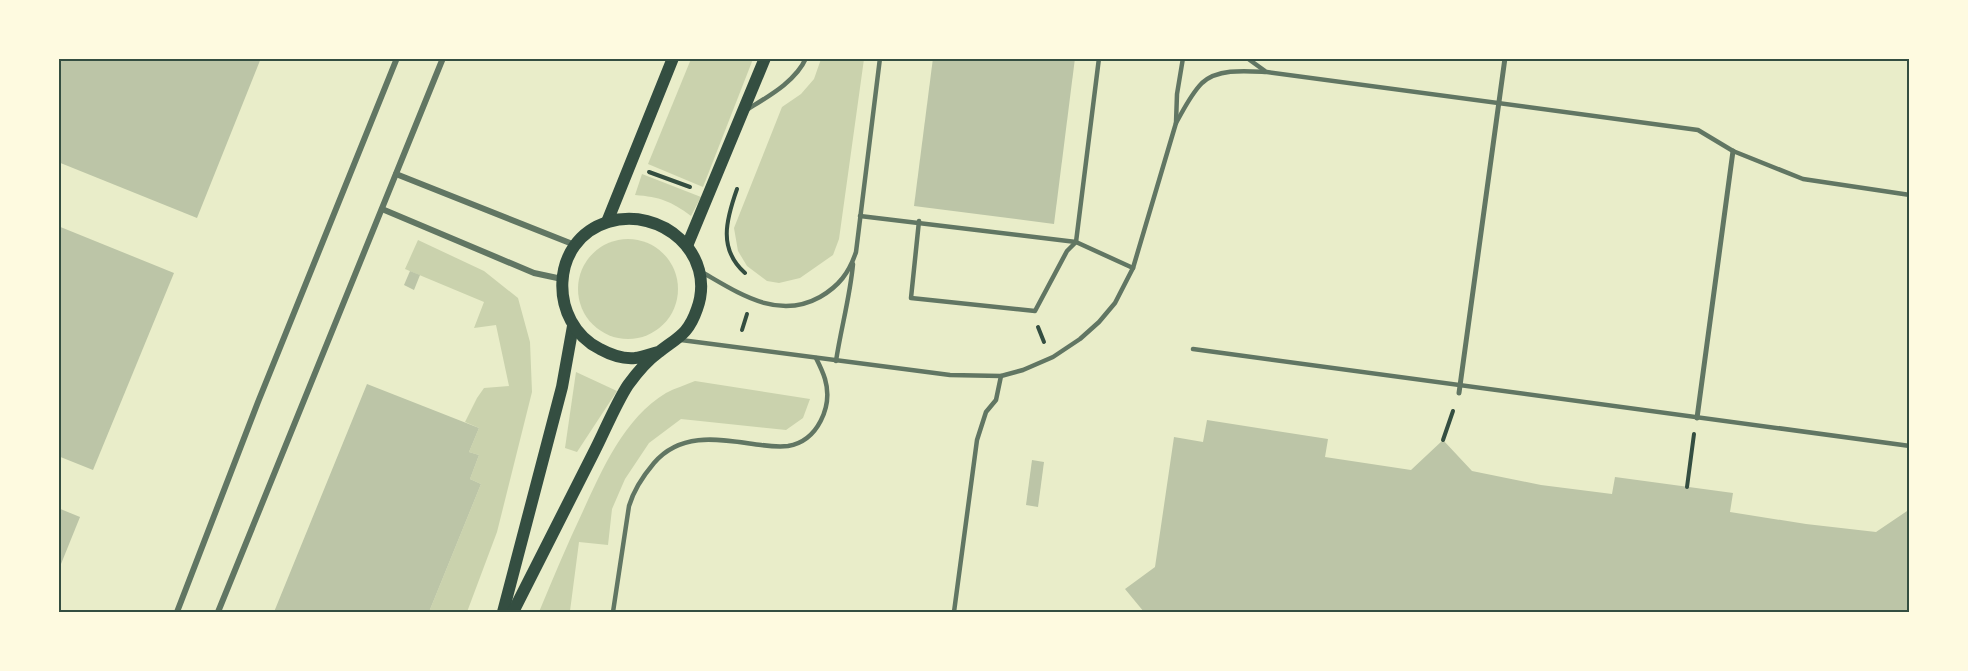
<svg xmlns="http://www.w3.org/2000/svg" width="1968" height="671" viewBox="0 0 1968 671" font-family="Rubik,sans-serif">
  <rect width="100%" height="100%" fill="#e9edc9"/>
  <g fill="#cad2ad">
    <path d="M691,59H753L703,187L648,164Z"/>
    <path d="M821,59H864L839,239L833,255L800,278L779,283L767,281L747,266L738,251L734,228L782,107L801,94L814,79Z"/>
    <path d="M642,174L701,197L691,216C671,201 660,197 635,195Z"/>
    <circle cx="628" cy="289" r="50"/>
    <path d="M418,240L484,271L518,298L530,342L532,392L497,532L467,612H429L481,484L470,479L479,455L469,452L479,428L465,422L477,398L484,388L509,386L496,325L474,328L484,302L405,269Z"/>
    <path d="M576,372L617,391L577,452L565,448Z"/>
    <path d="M695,381L810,399L803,418L786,430L681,419L649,443L625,479L612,509L608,545L579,542L570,611L559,610L558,612H539C553,578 567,545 583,511C602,470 624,418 666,393C675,388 686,385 695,381Z"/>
  </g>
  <g fill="#bcc5a7">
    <path d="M58,58H261L197,218L58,162Z"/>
    <path d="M933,58H1075L1054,224L914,206Z"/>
    <path d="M58,226L174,273L93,470L58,456Z"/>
    <path d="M410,271L420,275L414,290L404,285Z"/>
    <path d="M367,384L479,428L469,452L479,455L470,479L481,484L429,612H274Z"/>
    <path d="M1207,420L1328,439L1325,457L1411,470L1443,440L1472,471L1541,485L1612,494L1615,477L1733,493L1730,512L1806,524L1876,532L1910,509V612H1144L1125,589L1155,567L1174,437L1203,442Z"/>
    <path d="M1032,460L1044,462L1038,507L1026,505Z"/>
    <path d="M58,508L80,517L59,569H58Z"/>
  </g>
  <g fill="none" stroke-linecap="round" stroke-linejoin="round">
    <g stroke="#344e41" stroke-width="4">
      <path d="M649,172L690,187"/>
      <path d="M737,189C726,220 718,249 745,273"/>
      <path d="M1038,327L1044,342"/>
      <path d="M742,330L747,314"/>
      <path d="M1443,440L1453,411"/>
      <path d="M1687,487L1694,434"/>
    </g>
    <g stroke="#617663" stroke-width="4.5">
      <path d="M1247,58L1265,71"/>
      <path d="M748,109C769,96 796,81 806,58"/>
      <path d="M1176,123C1184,109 1191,94 1202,83C1218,68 1247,71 1267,72L1698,130L1733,151L1803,179L1910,195"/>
      <path d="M860,216L1076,242L1133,268"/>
      <path d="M919,221L911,298L1035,311L1067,251L1076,242L1099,58"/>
      <path d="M700,271C737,292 777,321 820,297C839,286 849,273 856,252L880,58"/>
      <path d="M681,340L950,375L1001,376L1023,370L1053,357L1080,339L1099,322L1115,303L1133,268L1176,123L1177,94L1183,58"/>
      <path d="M1193,349L1910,446"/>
      <path d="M836,361C841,328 850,297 853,264"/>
      <path d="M613,612L629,506C634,489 643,476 654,463C682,430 723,440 761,445C769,446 779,447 788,446C818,441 833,406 825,379C823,372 819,364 816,358"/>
      <path d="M954,612L977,440L986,412L996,400L1001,376"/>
    </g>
    <g stroke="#617663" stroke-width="5">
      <path d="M1459,393L1505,58"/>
      <path d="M1697,418L1733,151"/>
    </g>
    <g stroke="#617663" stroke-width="6">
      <path d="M396,174L575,245"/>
      <path d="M382,209L534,273L562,279"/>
      <path d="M177,612L258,402L397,58"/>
      <path d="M218,612L443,58"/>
    </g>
    <g stroke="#344e41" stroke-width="12">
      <path d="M607,222L673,58"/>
      <path d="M687,246L765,58"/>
      <path d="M503,612L562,387L573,326"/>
      <path d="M513,612C539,560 566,507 593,454C604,433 615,405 628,385C636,374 648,360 659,352C678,337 688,335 697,309C717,254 661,206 608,222C549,240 548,323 600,349C611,355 624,359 635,358C643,357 650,354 658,352"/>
    </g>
  </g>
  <rect width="1968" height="671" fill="none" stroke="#fefae0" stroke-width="120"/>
  <rect x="60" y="60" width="1848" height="551" fill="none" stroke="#344e41" stroke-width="2"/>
</svg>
